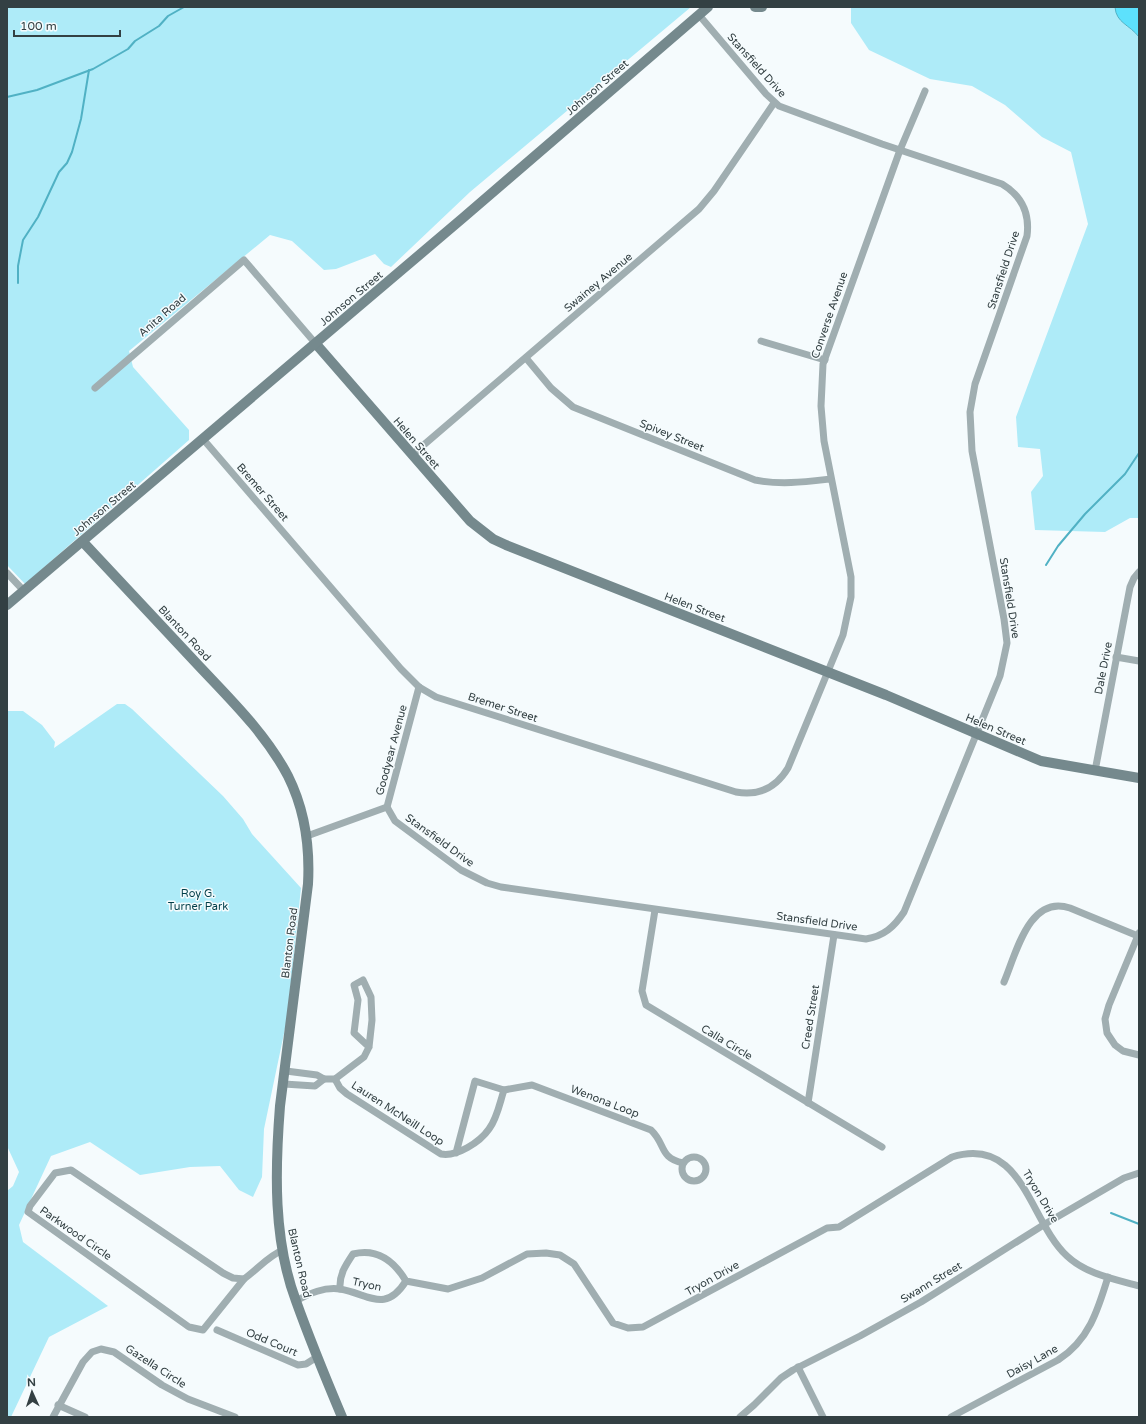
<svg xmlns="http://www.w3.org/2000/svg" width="1146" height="1424" viewBox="0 0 1146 1424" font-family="'Varela Round',sans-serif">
  <rect width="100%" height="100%" fill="#f5fbfd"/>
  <g fill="#aeebf8">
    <path d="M7,7H691L470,192L391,267L384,264L375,254L336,269L324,270L292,241L270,235L129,351L133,367L189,430V440L25,584L7,565Z"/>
    <path d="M851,7H1115C1116,23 1130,26 1139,37V518H1130L1105,532L1035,530L1031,492L1043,476L1040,449L1018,447L1016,417L1088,224L1071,152L1042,137L1005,105L972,86L930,79L869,50L851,23Z"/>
    <path d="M117,704H125L132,709L223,796L243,819L252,834L301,888L287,1019L264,1129L262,1177L253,1197L239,1190L220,1166L190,1167L140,1175L90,1142L51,1156L19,1225L23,1242L108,1306L49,1337L11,1417H7V1191L13,1186L19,1172L7,1146V711H23L42,725L55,742L54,748Z"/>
  </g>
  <path fill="#5de1fc" stroke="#50b1c4" d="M1115,7H1139V37C1130,25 1116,23 1115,7Z"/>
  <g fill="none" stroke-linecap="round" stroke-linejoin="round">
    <g stroke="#50b1c4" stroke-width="2">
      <path d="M7,97L37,90L93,69L128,49L135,41L159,26L168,16L184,7"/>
      <path d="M18,283V266L23,240L38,217L59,172L67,163L72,152L81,119L89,70"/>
      <path d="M1046,565L1058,546L1085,514L1125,474L1139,453"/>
      <path d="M1111,1213L1139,1224"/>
    </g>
    <g stroke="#a0aeb1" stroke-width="7">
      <path d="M761,341L825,360"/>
      <path d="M526,358L551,388L573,407L755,480C781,485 804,482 830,479"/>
      <path d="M95,388L244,260L316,344"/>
      <path d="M203,439L401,669L419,687L436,697L736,792C759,796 776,788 788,768L843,635L851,597V577L824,441L821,406L823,364L900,150L925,91"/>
      <path d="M412,455L699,209L714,191L774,103"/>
      <path d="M7,573L24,591"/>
      <path d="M1116,657L1139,661"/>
      <path d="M1095,771L1130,587L1134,578L1139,572"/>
      <path d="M387,807L395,821L461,870L487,883L501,887L866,939C884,936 894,927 904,912L1000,676L1007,643L1004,619L972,451L970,412L975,384L1027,236C1030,213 1022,196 1002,184L882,144L779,106L766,94L699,15"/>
      <path d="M307,836L387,807L419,687"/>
      <path d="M655,910L642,991L646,1005L882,1147"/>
      <path d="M1139,933L1109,1005L1105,1019L1107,1033L1115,1045L1123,1051L1139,1055"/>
      <path d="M1004,982C1016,954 1029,894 1070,908L1138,936"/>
      <path d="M286,1071L317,1075L324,1079H335L364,1057L369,1047L372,1020L371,997L363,980L354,985L358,1000L354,1033L369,1047"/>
      <path d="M335,1079L340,1088L347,1094L441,1154C457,1157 480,1142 489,1129C497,1119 500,1102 504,1090L475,1081L456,1153"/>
      <path d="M284,1084L315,1086L324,1079"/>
      <path d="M504,1090L532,1085L651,1130C666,1144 659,1158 683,1163"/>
      <path d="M808,1103L834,935"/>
      <circle cx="694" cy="1169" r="12"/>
      <path d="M71,1170L223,1273L233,1278L244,1279L203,1330L189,1327L28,1212L30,1206L55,1173Z"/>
      <path d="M244,1279C258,1269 268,1256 283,1250"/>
      <path d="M340,1289C339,1275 345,1266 353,1254C377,1248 394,1261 406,1281L448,1289L482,1278L527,1254L546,1253L560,1255L574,1264L613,1323L628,1328L643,1327L827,1228L839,1227L952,1157C1023,1135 1029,1221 1067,1256C1086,1274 1114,1279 1139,1286"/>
      <path d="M296,1301C310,1293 324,1287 340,1289C369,1294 385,1314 406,1281"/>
      <path d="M217,1330L298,1365L306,1364L317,1357"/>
      <path d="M798,1367L823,1417"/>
      <path d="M58,1405L85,1417"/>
      <path d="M53,1417L83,1362L92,1352L101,1349L114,1352L162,1385L188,1399L235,1417"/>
      <path d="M740,1417L754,1405L781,1378L793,1370L860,1336L921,1302L1045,1224L1124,1178L1139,1173"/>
      <path d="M951,1417L1058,1360C1089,1340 1098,1310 1108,1277"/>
    </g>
    <g stroke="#75898d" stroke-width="10">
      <path d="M755,7H762"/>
      <path d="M316,344L470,521L493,539L506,545L886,695L1041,761L1139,778"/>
      <path d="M83,542C121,583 160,624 199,666C231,700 266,734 288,776C305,810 310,847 308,884L280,1106C275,1170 273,1240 296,1301C310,1340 326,1379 342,1417"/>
      <path d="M7,605L464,217L708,7"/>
    </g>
  </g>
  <g text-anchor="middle" stroke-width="3" stroke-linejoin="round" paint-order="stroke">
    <g font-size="11" fill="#334043" stroke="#f5fbfd">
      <text transform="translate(757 65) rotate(48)" y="4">Stansfield Drive</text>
      <text transform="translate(597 87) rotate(-41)" y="4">Johnson Street</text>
      <text transform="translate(1003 270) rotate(-72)" y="4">Stansfield Drive</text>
      <text transform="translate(598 282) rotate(-40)" y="4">Swainey Avenue</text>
      <text transform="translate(351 298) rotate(-40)" y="4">Johnson Street</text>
      <text transform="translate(162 315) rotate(-41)" y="4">Anita Road</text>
      <text transform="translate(829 315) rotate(-71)" y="4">Converse Avenue</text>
      <text transform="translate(672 435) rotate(22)" y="4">Spivey Street</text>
      <text transform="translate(417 443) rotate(49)" y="4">Helen Street</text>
      <text transform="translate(263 492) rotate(49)" y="4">Bremer Street</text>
      <text transform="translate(104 508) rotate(-40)" y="4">Johnson Street</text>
      <text transform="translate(1010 598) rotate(81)" y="4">Stansfield Drive</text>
      <text transform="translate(695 607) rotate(21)" y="4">Helen Street</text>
      <text transform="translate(185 633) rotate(47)" y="4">Blanton Road</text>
      <text transform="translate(1103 668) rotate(-79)" y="4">Dale Drive</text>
      <text transform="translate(503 707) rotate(18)" y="4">Bremer Street</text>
      <text transform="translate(996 729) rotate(23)" y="4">Helen Street</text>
      <text transform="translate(391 750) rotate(-75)" y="4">Goodyear Avenue</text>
      <text transform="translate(440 840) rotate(36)" y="4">Stansfield Drive</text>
      <text transform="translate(817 921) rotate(8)" y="4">Stansfield Drive</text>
      <text transform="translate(289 943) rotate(-83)" y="4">Blanton Road</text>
      <text transform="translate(810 1017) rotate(-81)" y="4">Creed Street</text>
      <text transform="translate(727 1042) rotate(31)" y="4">Calla Circle</text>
      <text transform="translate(605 1101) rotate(21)" y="4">Wenona Loop</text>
      <text transform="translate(398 1113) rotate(33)" y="4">Lauren McNeill Loop</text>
      <text transform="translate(1041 1196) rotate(59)" y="4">Tryon Drive</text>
      <text transform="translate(76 1233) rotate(35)" y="4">Parkwood Circle</text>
      <text transform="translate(300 1263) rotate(77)" y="4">Blanton Road</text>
      <text transform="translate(712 1278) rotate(-29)" y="4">Tryon Drive</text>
      <text transform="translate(931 1282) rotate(-31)" y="4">Swann Street</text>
      <text transform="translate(367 1284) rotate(12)" y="4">Tryon</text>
      <text transform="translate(272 1342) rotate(23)" y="4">Odd Court</text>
      <text transform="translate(1032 1361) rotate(-29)" y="4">Daisy Lane</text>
      <text transform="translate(156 1366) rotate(33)" y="4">Gazella Circle</text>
    </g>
    <g font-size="11" fill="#003e49" stroke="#f5fbfd">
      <text x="198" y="897">Roy G.<tspan x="198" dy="13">Turner Park</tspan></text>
    </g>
  </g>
  <rect width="1146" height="1424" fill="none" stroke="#334043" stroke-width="16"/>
  <g transform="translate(32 1392) rotate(357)" stroke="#f5fbfd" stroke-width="3" paint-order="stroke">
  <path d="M0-3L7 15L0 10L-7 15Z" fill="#334043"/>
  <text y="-6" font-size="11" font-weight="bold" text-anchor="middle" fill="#334043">N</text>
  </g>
  <path d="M14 30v6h106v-6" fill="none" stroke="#334043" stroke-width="2"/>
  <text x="20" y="30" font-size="12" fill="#334043" stroke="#f5fbfd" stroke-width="3" paint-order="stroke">100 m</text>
</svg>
